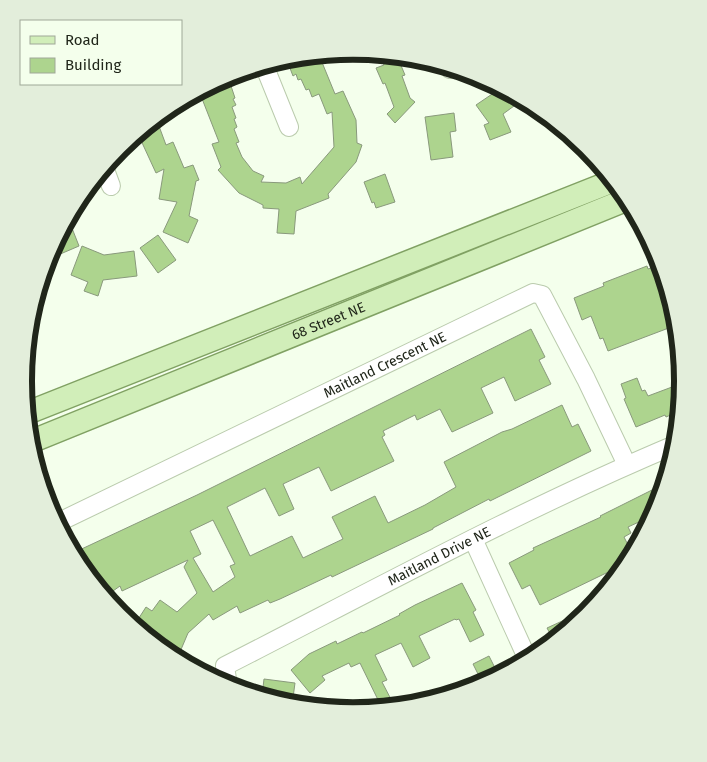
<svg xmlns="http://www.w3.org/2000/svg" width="707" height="762" viewBox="0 0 707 762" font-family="'Fira Sans',sans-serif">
  <rect width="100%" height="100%" fill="#f4ffec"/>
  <g fill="#add48e" stroke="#89997c" fill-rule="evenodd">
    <path d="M379,54L397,56L405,75L402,76L410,98L415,102L395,123L387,114L394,107L385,83L383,84L376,68L384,65Z"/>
    <path d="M319,55L335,94L343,91L356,120L357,143L362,145L356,162L328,194L329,198L296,211L294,234L277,233L279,209L263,208V205L239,193L218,170L221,167L212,144L219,142L199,91L222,79L225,88L231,86L235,98L233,99L236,105L232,107L236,118L234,119L237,127L234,129L239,142L236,143L242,157L253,171L264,176L261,182L286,183L300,177L302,184L334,147L332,112L327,114L319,94L312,97L309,89L306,90L301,79L298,80L296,74L293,76L288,63L305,56Z"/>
    <path d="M501,88L514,106L503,114L511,132L490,140L484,125L489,123L476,105Z"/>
    <path d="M454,113L456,131L450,132L453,157L431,160L425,117Z"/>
    <path d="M156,118L166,145L173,142L184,168L193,165L199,180L196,181L189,216L198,220L188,243L163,232L177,202L159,199L164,169L156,173L138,134Z"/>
    <path d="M385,174L395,202L376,208L374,202L372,203L364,182Z"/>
    <path d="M68,218L79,246L58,255L54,245Z"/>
    <path d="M158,235L176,260L158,273L140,248Z"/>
    <path d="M82,246L104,255L134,251L137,276L103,280L98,296L84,291L88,282L71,275Z"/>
    <path d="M647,266L648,269L656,266L665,287L659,289L674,326L608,351L603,338L600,339L591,316L582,320L574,298L604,286L603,283Z"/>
    <path d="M531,329L545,357L539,360L551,384L515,401L504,377L481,388L493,413L452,432L440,409L417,420L415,415L383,431L385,435L382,437L394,461L331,491L319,467L283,484L294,509L279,516L265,488L227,507L250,556L292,536L303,558L343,539L332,517L375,496L388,523L425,505L456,487L444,462L502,432L512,429L562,405L572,427L578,424L591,451L490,501L489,499L433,528V529L332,577L331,575L280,599L270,603L268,600L240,613L237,606L213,620L209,614L188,633L177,659L152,640L155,633L137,621L146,607L152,611L160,600L177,612L197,593L184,567L188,560L122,591L120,586L106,596L79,564L73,553L197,495ZM213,520L235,564L230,566L235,577L213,592L193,558L201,554L190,531Z"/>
    <path d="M637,378L642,391L645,390L648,396L680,384L682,390L680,411L666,417L665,415L636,427L624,399L626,398L621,384Z"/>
    <path d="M666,483L658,507L654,515L628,527L631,533L624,537L633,555L629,562L540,605L530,585L522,589L509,563L534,550L533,548L601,517L600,516Z"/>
    <path d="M462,583L476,610L473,612L484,635L470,642L459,619L456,620L455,619L419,636L430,658L413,667L401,643L375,655L387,680L382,682L395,707L382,708L360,663L351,667L349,663L322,676L325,680L310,693L291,670L309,654L336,641L337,644L362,632L363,633L400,615L399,614L415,605Z"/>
    <path d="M584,611L586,615L554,641L547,628Z"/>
    <path d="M489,656L498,674L482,682L473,664Z"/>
    <path d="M264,679L295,683L292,705L262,696Z"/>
  </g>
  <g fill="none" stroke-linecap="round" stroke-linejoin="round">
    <g stroke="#bacbad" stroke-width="20">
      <g id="minor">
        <path d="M264,65L289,127"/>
        <path d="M449,67L450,69"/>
        <path d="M104,167L111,186"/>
        <path id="s1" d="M57,523L533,293L542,295L586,379L627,465"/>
        <path d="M473,539L528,660"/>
        <path id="s2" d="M228,686L225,666C374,590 522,509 677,444"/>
      </g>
    </g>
    <g stroke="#80a163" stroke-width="25">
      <g id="major">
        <path d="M27,413L613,181"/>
        <path id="s3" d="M30,442L628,199"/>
      </g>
    </g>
    <use href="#minor" stroke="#fff" stroke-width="18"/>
    <use href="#major" stroke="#d1eeb9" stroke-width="22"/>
  </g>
  <g text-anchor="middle" stroke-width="5" stroke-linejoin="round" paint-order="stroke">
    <g font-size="14" fill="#20261a" stroke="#f4ffec">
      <text dy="5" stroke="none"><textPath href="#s3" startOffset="322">68 Street NE</textPath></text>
      <text dy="5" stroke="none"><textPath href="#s1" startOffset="364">Maitland Crescent NE</textPath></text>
      <text dy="5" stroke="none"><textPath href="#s2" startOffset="261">Maitland Drive NE</textPath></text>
    </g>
  </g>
  <path d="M0 0H707V762H0ZM32 381a321 321 0 1 1 642 0a321 321 0 1 1-642 0Z" fill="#e3eedb" fill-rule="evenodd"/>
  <path fill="none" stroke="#20261a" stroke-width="6" d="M32 381a321 321 0 1 1 642 0a321 321 0 1 1-642 0Z"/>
  <rect x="20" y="20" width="162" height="65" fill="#f4ffec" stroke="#9fa898"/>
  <rect x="30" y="36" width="25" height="8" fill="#d1eeb9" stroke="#9fa898"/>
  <text x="65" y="45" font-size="15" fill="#20261a">Road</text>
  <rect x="30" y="58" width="25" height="15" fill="#add48e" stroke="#9fa898"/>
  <text x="65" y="70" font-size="15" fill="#20261a">Building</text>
</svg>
